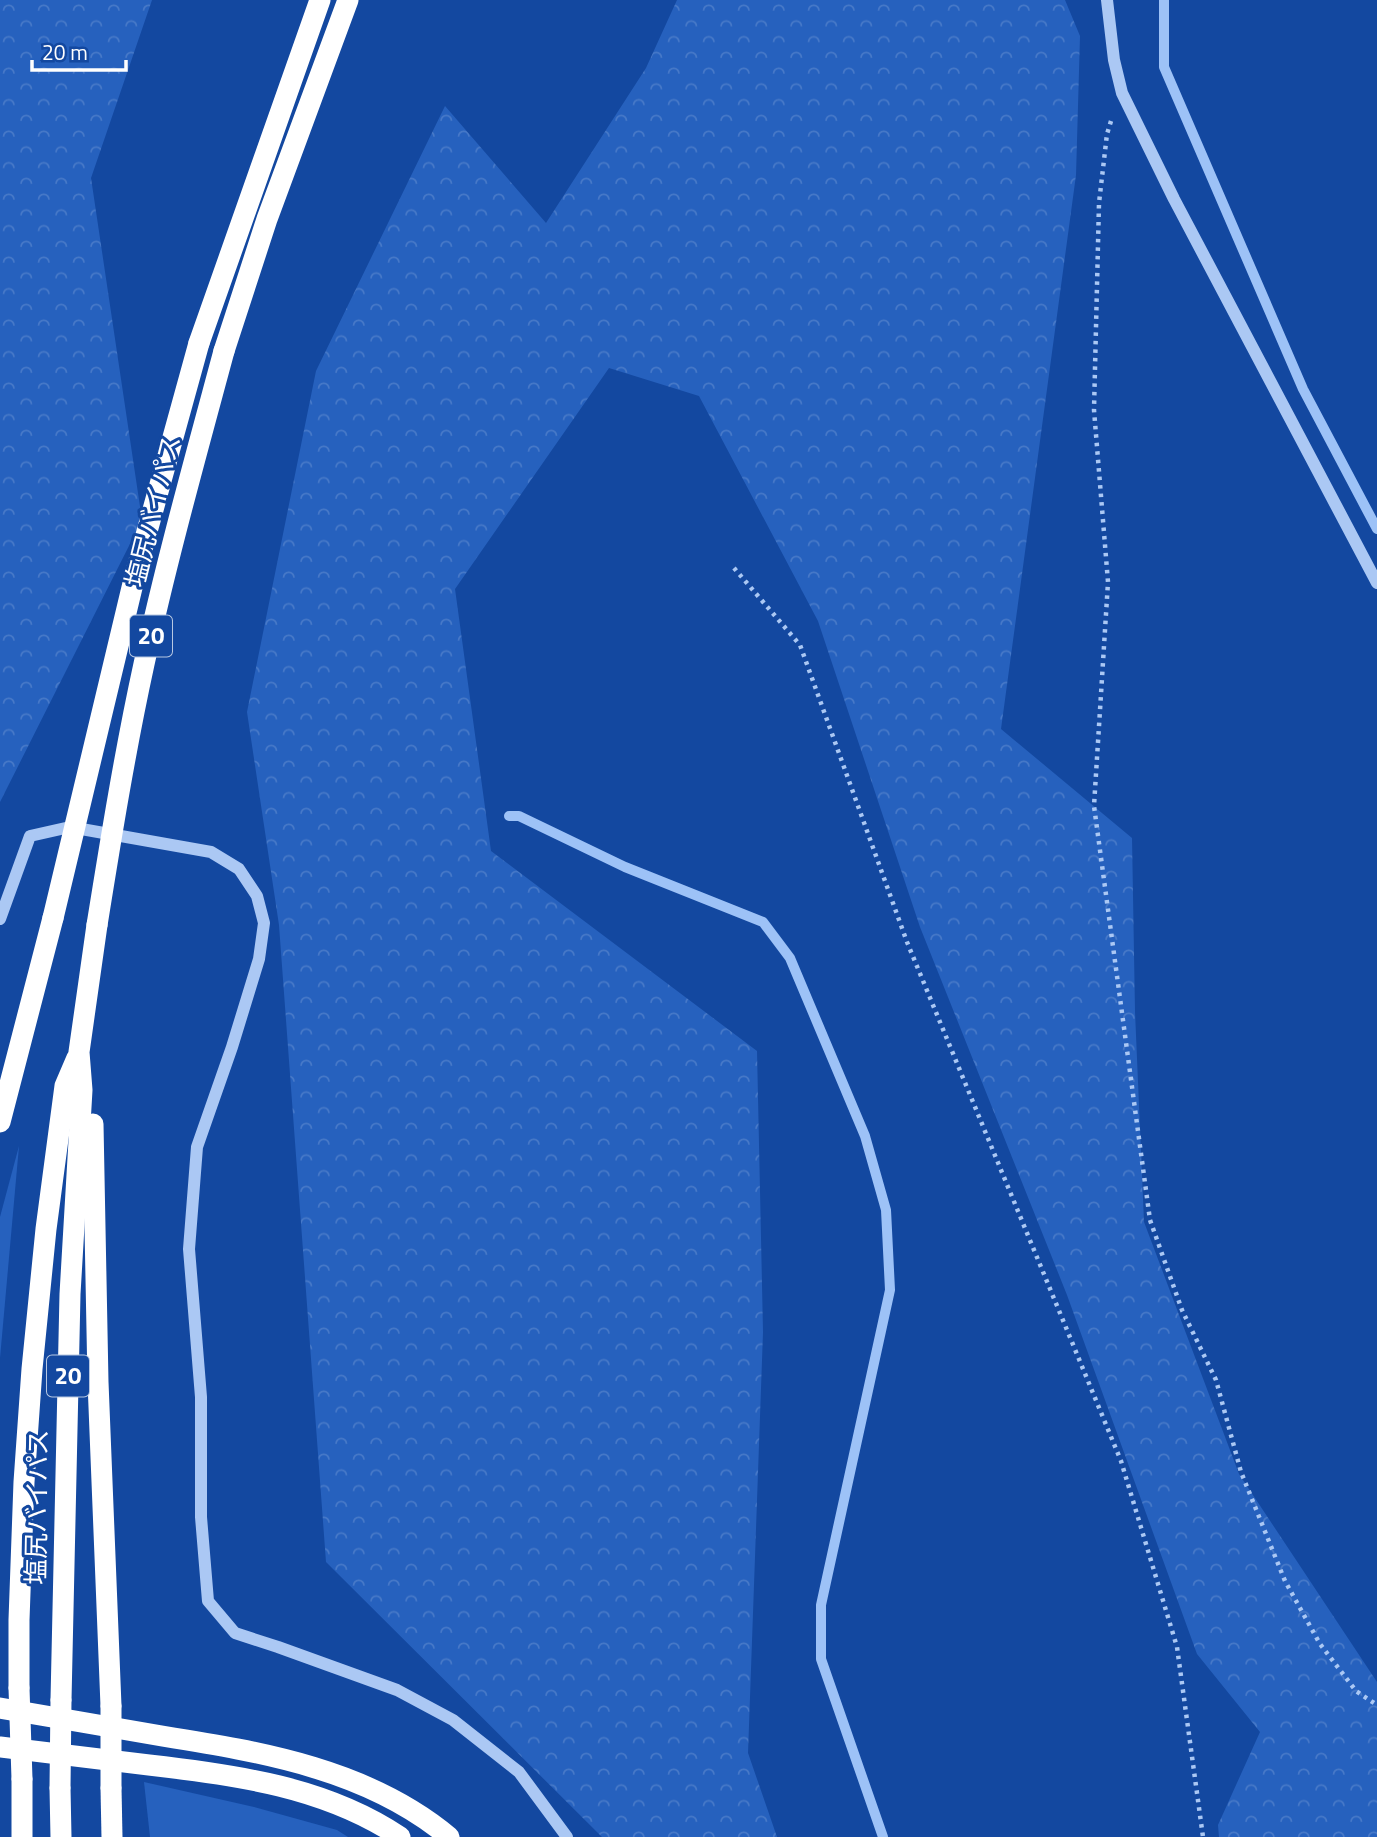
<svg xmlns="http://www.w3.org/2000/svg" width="1377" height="1837" viewBox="0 0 1377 1837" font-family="'Titillium Web','Noto Sans JP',sans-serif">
  <defs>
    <pattern id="forest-crowns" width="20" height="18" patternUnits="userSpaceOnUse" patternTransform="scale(1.75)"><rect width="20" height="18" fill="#2661be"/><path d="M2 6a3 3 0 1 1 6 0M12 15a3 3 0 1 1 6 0" fill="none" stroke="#4779c8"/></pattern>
  </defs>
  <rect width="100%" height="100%" fill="#1348a0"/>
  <g fill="#2661be">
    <path d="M19,1146L0,1358V1217Z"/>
    <path d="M144,1782L254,1807L337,1830L348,1837H150Z"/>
  </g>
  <g fill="url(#forest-crowns)">
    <path d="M0,0H152L91,178L142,520L0,802Z"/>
    <path d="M677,0H1065L1080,36L1076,175L1001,729L1132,838L1135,1012L1144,1222L1239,1474L1377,1682V1837H1219L1218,1825L1260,1732L1197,1654L1067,1295L920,927L818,621L699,396L609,368L455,589L491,851L757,1051L763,1332L748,1753L777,1837H602L326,1562L279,925L247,712L316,371L445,106L546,223L646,68Z"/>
  </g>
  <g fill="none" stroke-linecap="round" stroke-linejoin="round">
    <g stroke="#9dc2f7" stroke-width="10">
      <path d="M1164,0V67L1303,389L1377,529"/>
      <path d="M509,816H519L625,867L763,922L790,958L865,1136L886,1210L890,1290L821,1605V1659L883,1837"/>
    </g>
    <g stroke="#abc8f4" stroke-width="4.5" stroke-dasharray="3.5 5" stroke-linecap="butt">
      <path d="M1111,121L1107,134L1099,203L1094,410L1108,582L1094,806L1150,1220L1182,1310L1216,1380L1241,1472L1285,1581L1320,1644L1356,1691L1377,1705"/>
      <path d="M734,568L800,645L907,942L1121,1461L1177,1647L1203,1837"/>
    </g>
    <g stroke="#abc8f4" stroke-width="12">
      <path d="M1107,0L1114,60L1122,93L1174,199L1377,583"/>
      <path d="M0,919L30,836L70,827L211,852L239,869L257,896L264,923L259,959L232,1047L197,1147L189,1249L201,1397V1517L208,1601L235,1633L278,1647L397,1690L453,1720L519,1772L567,1837"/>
    </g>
    <g stroke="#fff" stroke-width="21">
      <path d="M199,343L320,0"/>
      <path d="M224,351L267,219L348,0"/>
      <path d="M0,1122L53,918"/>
      <path d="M93,1124L98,1382L111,1706"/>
      <path d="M19,1688V1620L24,1482L32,1369L46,1229L65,1086L77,1058"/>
      <path d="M61,1700L70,1294L82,1090L79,1052L97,925"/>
      <path d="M0,1708C54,1717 108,1727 162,1736C263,1752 369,1770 449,1837"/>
      <path d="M0,1747C50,1753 100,1759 149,1765C236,1775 326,1787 400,1837"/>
      <path d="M22,1779V1837"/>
      <path d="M60,1788L61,1837"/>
      <path d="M111,1788L112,1837"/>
    </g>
    <g stroke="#fff" stroke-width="21">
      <path d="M53,918L135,575L199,343"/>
      <path d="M97,925C111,838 125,751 144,664C167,559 196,455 224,351"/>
      <path d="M19,1688L22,1779"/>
      <path d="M111,1706V1788"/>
      <path d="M60,1788L61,1700"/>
    </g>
  </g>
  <g text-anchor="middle" stroke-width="6" stroke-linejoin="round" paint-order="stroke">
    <g fill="#1348a0" stroke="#b8c8e2" stroke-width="2">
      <rect x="130" y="615.5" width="42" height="41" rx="5"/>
      <rect x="47" y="1355.5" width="42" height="41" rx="5"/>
    </g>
    <g font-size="24" font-weight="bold" fill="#fff">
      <text x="151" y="644">20</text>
      <text x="68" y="1384">20</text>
    </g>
    <g font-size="26" fill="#fff" stroke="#1348a0">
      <text transform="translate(153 511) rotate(-76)" y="9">塩尻バイパス</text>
      <text transform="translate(37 1507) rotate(-89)" y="9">塩尻バイパス</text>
    </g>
  </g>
  <path d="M32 60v10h94v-10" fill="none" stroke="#ffffff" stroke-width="3.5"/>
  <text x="42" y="60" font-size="21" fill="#ffffff" stroke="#1348a0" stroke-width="5" paint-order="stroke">20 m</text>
</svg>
